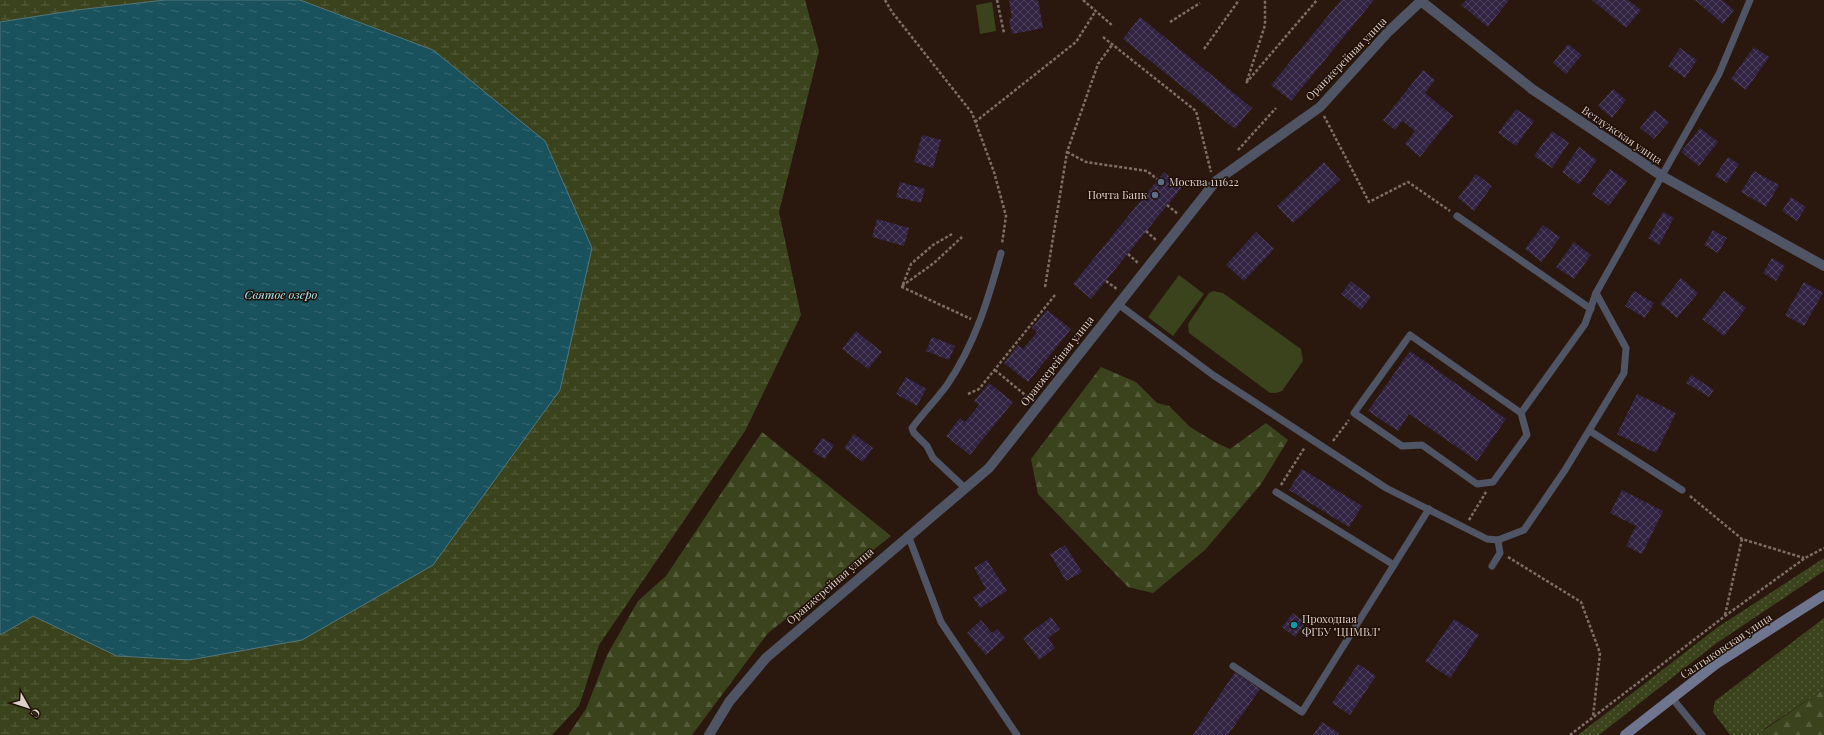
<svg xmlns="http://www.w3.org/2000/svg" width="1824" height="735" viewBox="0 0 1824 735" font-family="'Playfair Display',serif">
  <defs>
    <pattern id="grass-dots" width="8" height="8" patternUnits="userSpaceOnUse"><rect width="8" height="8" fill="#3b431d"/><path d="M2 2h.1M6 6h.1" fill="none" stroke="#575d3c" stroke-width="1.8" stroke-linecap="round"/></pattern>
    <pattern id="forest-firs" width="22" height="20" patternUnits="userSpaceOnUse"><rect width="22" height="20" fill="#3b431d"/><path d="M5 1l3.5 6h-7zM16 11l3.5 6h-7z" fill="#575d3c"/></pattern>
    <pattern id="wetland-marsh" width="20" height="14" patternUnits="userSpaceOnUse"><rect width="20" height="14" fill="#3b431d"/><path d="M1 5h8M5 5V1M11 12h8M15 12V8" fill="none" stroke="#575d3c"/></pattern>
    <pattern id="water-ripples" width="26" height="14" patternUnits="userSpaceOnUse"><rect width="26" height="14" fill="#19515c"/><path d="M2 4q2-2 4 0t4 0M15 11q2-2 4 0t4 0" fill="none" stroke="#3a6972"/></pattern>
    <pattern id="building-cross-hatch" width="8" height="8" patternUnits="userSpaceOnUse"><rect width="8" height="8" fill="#322343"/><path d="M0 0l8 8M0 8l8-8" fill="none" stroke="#4f425d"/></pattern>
  </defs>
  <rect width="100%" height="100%" fill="#2a180f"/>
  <g fill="url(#grass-dots)">
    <path d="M1824,558V571L1714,645L1599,735H1578L1718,627Z"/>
    <path d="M1824,618V689L1764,729L1763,735H1730L1713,712L1715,701Z"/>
  </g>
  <g fill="url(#forest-firs)">
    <path d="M1101,367L1136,382L1157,403L1169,406L1190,427L1215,442L1230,449L1266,423L1288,440L1261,484L1205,550L1153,593L1128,587L1038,494L1031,459Z"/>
    <path d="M762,432L891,536L768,633L692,735H568L586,709L607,655L638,601L666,576Z"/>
    <path d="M1824,689V735H1763L1764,730Z"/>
  </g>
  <g fill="url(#wetland-marsh)">
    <path d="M0,0H165L77,10L0,22Z"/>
    <path d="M300,0H805L819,51L779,212L801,315L745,431L599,645L579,706L552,735H0V635L33,616L117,656L433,50Z"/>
  </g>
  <g fill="#3b431d">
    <path d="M992,2L996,31L980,34L976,5Z"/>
    <path d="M1179,275L1204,294L1173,336L1148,317Z"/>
    <path d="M1213,291L1223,293L1301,349L1303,361L1282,391L1276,393H1270L1189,333L1188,324L1209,293Z"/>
  </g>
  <path fill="url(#water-ripples)" stroke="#53777c" d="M165,0H300L433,50L545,141L592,248L560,390L433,565L302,640L189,660L117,656L33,616L0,635V22L77,10Z"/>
  <g fill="url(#building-cross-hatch)">
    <path d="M1009,0H1038L1043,28L1012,34L1009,19L1012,18Z"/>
    <path d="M1341,0H1374L1291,101L1271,85Z"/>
    <path d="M1466,0H1509L1488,27L1461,5Z"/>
    <path d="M1592,0H1628L1641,10L1626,28Z"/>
    <path d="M1695,0H1722L1734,10L1723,24Z"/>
    <path d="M1140,17L1252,108L1235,129L1123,39Z"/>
    <path d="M1568,44L1582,55L1566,74L1553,63Z"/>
    <path d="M1754,47L1769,57L1746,90L1731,79Z"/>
    <path d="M1680,48L1697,60L1685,78L1668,66Z"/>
    <path d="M1423,70L1435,80L1425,93L1453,116L1420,157L1405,144L1415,131L1402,121L1395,130L1383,120Z"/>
    <path d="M1613,89L1626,100L1612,118L1598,106Z"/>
    <path d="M1516,109L1534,121L1516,146L1498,133Z"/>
    <path d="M1654,110L1669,122L1654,139L1640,128Z"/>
    <path d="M1700,128L1718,142L1699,166L1681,152Z"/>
    <path d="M1552,131L1569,143L1552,168L1534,156Z"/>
    <path d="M922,135L941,140L933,168L914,162Z"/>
    <path d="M1579,147L1597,160L1579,185L1562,172Z"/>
    <path d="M1728,157L1739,164L1727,183L1715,176Z"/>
    <path d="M1324,162L1340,180L1293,223L1277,206Z"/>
    <path d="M1610,169L1627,181L1609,206L1592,194Z"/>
    <path d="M1754,171L1779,185L1766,207L1741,192Z"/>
    <path d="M1164,172L1182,187L1091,299L1073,284Z"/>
    <path d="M1476,174L1492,186L1474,211L1458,198Z"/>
    <path d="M900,182L925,189L921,203L896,197Z"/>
    <path d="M1791,197L1806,207L1797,221L1782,211Z"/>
    <path d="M1663,212L1674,218L1659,245L1648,238Z"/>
    <path d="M877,219L909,228L904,246L872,237Z"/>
    <path d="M1543,225L1560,237L1542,262L1525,249Z"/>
    <path d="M1713,230L1727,238L1718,253L1704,245Z"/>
    <path d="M1256,232L1274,249L1244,281L1226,265Z"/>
    <path d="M1574,242L1591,255L1574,279L1556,267Z"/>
    <path d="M1772,258L1785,266L1776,281L1763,273Z"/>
    <path d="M1681,278L1698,293L1677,318L1660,304Z"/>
    <path d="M1351,281L1371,297L1361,310L1341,294Z"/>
    <path d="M1804,282L1823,293L1804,326L1785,315Z"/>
    <path d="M1634,291L1654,303L1645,318L1625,306Z"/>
    <path d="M1724,291L1746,308L1724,336L1702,319Z"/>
    <path d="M1047,310L1071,329L1028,382L1004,363L1018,345L1023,349L1037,332L1032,328Z"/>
    <path d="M856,331L882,352L868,369L842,349Z"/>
    <path d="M932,337L955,346L949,360L926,351Z"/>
    <path d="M1410,351L1506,419L1477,461L1409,414L1398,431L1368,411Z"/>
    <path d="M1691,375L1714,390L1709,397L1686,383Z"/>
    <path d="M906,377L926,389L917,406L896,394Z"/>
    <path d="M989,383L1013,402L970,455L946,436L960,418L965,422L979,405L974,401Z"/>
    <path d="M1637,394L1676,413L1656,453L1617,434Z"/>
    <path d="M854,434L873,448L863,462L844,448Z"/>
    <path d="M822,438L834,445L825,459L813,452Z"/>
    <path d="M1302,469L1362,506L1349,527L1289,490Z"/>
    <path d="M1622,490L1663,511L1642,554L1626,546L1636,526L1610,513Z"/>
    <path d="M1065,545L1082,572L1066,581L1050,554Z"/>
    <path d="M987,560L1007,591L980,608L973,597L986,589L974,568Z"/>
    <path d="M1293,613L1305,623L1295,637L1282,627Z"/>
    <path d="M1051,617L1060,629L1048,638L1055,648L1039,660L1023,638Z"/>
    <path d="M1454,619L1479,635L1450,678L1425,661Z"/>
    <path d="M981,620L992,633L997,629L1005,638L986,655L967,633Z"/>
    <path d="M1358,664L1376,676L1350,715L1332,703Z"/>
    <path d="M1235,672L1260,689L1228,735H1193Z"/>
    <path d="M1322,722L1339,733L1338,735H1313Z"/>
  </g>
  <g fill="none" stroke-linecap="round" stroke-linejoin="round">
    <g stroke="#7d6e66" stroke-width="2.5" stroke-dasharray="3 2" stroke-linecap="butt">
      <path d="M885,0L892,12L972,113L994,172L1006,216L1002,244"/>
      <path d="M997,0L1004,33"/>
      <path d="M1083,0L1113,26"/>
      <path d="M1170,22L1200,3"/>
      <path d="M1103,37L1196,111L1211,172"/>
      <path d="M1204,49L1239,0"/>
      <path d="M1247,81L1265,25V0"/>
      <path d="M1246,83L1317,0"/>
      <path d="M1324,116L1369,202L1408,182L1450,211"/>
      <path d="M975,122L1076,42L1095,12"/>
      <path d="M1238,150L1276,108"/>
      <path d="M1067,152L1086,162L1147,171L1157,179"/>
      <path d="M1167,205L1178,214"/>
      <path d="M1146,231L1156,240"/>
      <path d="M952,234L933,245L911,264L902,287L971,319"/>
      <path d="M1128,254L1138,263"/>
      <path d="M1106,281L1117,289"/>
      <path d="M902,286L934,263L962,237"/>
      <path d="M1045,287L1067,152L1098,64L1112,45"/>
      <path d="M995,370L1030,399"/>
      <path d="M968,394L979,389L1055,295"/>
      <path d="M1333,441L1349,420"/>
      <path d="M1281,485L1305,447"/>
      <path d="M1690,496L1742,539L1804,558"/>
      <path d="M1469,520L1486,492"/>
      <path d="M1508,557L1581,602L1600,653L1593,717"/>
      <path d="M1725,615L1742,539"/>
      <path d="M1570,735L1725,616L1805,558L1824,548"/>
    </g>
    <g stroke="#505565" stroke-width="7">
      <path d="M1457,216L1591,309"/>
      <path d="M1118,304L1213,375L1386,488L1487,539L1498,540L1524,530L1565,470L1624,373L1626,348L1596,293L1719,74L1750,0"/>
      <path d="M1521,413L1527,435L1493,482L1477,484L1422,445L1402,446L1354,413L1410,335L1521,413L1585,324L1596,293"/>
      <path d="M1590,431L1682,490"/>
      <path d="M965,488L933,458L927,446L914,433L912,428C923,413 936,400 947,385C975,344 988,300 1001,253"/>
      <path d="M1276,492L1394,565"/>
      <path d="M908,535L941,622L1017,735"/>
      <path d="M1492,566L1500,553L1498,540"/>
      <path d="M1233,666L1302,712L1429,509"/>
      <path d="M1672,698L1702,735"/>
    </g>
    <g stroke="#505565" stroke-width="10">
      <path d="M1421,1L1532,89L1662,176L1824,266"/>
      <path d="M709,735L729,702L766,658L989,468L1216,181L1320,107L1389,31L1422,0"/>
    </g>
    <path stroke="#6e758e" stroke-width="10" d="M1625,735L1716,664L1824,595"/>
  </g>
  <g fill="#5c6f8a" stroke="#200f06" stroke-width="1.5">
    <circle cx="1161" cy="182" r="4"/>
    <circle cx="1155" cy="195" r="4"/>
  </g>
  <circle fill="#0f9aa8" stroke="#200f06" stroke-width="1.5" cx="1294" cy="625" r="4"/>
  <g text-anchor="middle" stroke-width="3" stroke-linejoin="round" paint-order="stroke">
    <g font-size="11" fill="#dbcfc8" stroke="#200f06">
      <text transform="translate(1346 59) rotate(-46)" y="4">Оранжерейная улица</text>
      <text transform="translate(1622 135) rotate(34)" y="4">Ветлужская улица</text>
      <text transform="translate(1057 361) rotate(-52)" y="4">Оранжерейная улица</text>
      <text transform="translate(830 586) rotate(-41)" y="4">Оранжерейная улица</text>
      <text transform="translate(1726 646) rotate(-34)" y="4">Салтыковская улица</text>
    </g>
    <g font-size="11" fill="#dbcfc8" stroke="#200f06" text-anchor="start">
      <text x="1169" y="186">Москва 111622</text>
      <text x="1147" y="199" text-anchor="end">Почта Банк</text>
      <text x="1302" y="623">Проходная<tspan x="1302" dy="13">ФГБУ "ЦНМВЛ"</tspan></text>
    </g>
    <g font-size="12" font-style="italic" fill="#a6ebfb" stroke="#200f06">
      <text x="281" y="299">Святое озеро</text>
    </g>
  </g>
  <g transform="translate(28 707) rotate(129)" stroke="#200f06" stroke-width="3" paint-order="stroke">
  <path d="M0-3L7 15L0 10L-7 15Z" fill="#dbcfc8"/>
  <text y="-6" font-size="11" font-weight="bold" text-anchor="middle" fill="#dbcfc8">С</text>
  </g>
</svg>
